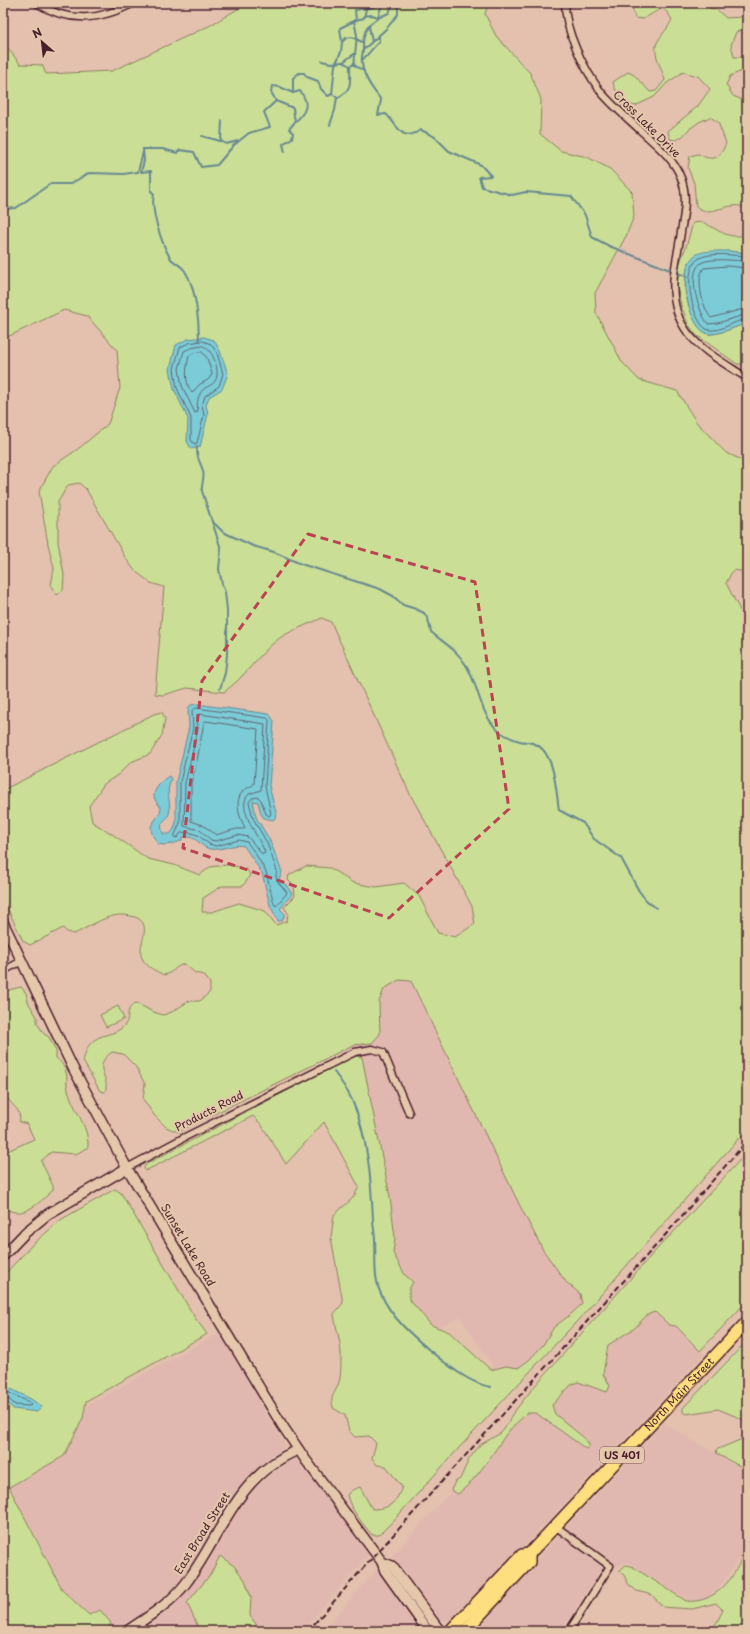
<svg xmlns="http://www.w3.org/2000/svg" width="750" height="1634" viewBox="0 0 750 1634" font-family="'Playpen Sans',sans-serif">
  <rect width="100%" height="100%" fill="#e3c1ae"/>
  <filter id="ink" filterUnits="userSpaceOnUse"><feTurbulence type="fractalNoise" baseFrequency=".025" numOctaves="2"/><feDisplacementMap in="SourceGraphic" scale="8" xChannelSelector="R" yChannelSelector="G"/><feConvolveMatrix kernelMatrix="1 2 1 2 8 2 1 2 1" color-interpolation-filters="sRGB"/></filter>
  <g filter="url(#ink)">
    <g fill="#e1b8b0">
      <path d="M405,947L587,1301L508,1389L460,1317L427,1334L384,1277L351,1063L344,1045Z"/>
      <path d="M636,1289L704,1354L530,1540L485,1583L452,1618L446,1621L437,1619L391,1557Z"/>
      <path d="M221,1332L250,1380L267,1415L285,1444L284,1448L246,1479L234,1494L198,1553L177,1584L159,1601L147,1611L116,1631H112L100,1610L89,1615L63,1591L9,1487L64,1456L86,1406Z"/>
      <path d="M664,1423L747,1473V1547L711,1599L692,1604L627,1562L600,1571L562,1631H469Z"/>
      <path d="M297,1459L304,1465L369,1555L302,1631H138L166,1612L187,1591L211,1556L238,1509L255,1487L285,1463Z"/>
      <path d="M379,1567L395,1595L421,1631H322Z"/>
    </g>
    <g fill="#cadf95" stroke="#8a7f60">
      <path d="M248,3H488L485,14L496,36L530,73L541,99L540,134L561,151L587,157L610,169L632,192L634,216L626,236L595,293L596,313L622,362L639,380L677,391L697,423L726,453L747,462V572L733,570L726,583L747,624V1129L591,1306L458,1449L393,1521L379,1535H372C363,1524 350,1509 347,1495L352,1490L360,1487L372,1509C390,1509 396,1503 402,1487L386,1466L377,1465L372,1458L376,1443L369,1436L355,1437L349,1431L345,1415L333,1408C330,1394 334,1396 338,1385C341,1378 341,1367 341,1360C342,1344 336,1330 334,1314L343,1303L331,1237L334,1215L353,1198L359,1187L324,1122L286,1164L261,1124L253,1116L145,1171L144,1167L148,1163L346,1060L356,1056L362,1057L390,1197L395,1238L393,1253L405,1275L413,1282L409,1289V1299L431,1325L449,1332L491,1370L506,1366L518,1368L529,1360L543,1345L554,1327L570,1315L582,1304L580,1294L566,1282L543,1250L520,1206L411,981L399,980L384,989L379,1002L380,1034L372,1043L353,1045L178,1132L166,1127L154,1115L143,1099L145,1084L136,1067L123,1054L112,1052C90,1068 111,1075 105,1092L100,1091L83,1061C85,1056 86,1048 90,1044C99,1033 115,1036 124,1026C132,1017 123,1010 136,1003L153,1012L163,1015L172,1012L189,1001H200L210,992V983L204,975L195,973L185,964C174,966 175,972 164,975C156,971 146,967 142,958C136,946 155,924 135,917C127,915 121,914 113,916C102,918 85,929 74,934L67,932L63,928L30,945L23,941L3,899V790L154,714L162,712L165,719L162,735L150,754L131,762L119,774L104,784L89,806L92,822L112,834L148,859L174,865L200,875L210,867L227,865L246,868L250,875L243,886H222L203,898L202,912H212L239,903L265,911L276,925L287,921L288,913L284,907L295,896L294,886L288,880L289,875L306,866L330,868L353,883L376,887L404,883L419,896L438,933L455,937L475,924L472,906L410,794L331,622L322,618C309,624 287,632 277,640C257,656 245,677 224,692L187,688L163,695L155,694L164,587L151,583L135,571L125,557L86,489L79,483L68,485L58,502V542L64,575L63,590L57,595L51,586L54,568L48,544L39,491L53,466L78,449L108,424L120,388L117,350L87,316L64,310L3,339V42L20,64L42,65L46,74L112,71L209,26Z"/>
      <path d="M634,3H704L709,8L716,9L726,18L741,17L747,6V28L736,32L731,45L734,57H747V69L730,76L726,85L733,96L747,102V209C735,200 718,212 705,211C702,210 698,208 696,206L694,183L688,168L690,156L698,154C714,162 720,159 726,143L718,122L710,117L699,122L688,130L682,137L675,140L670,139L668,131L698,106L710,89L698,76L683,72L667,83L654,97L635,106C623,102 616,95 613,82L628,72L634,75L650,92L656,91L665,80C662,69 651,51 658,41C663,33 668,28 672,20L668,13L662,8L643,19L635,18L632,6Z"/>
      <path d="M702,222C718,229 728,241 747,234V253L728,251L688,262C686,272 685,281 685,290C686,301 696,332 709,334C718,335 738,326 747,323V362L745,364H737L695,334L688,324L681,305L677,287L679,265L686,247L693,223Z"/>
      <path d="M21,987L26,993L28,1002L37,1017V1023L44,1034L49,1037L56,1051V1058C60,1061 65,1067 66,1073C68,1077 66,1081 67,1085C71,1108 89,1124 88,1147L76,1154L51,1152L41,1161L53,1186V1190C43,1199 29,1214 15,1212C11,1212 7,1209 3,1207V1153L34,1139L27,1124L20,1122C20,1107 15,1109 8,1099C6,1097 5,1093 3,1090V990L5,991Z"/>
      <path d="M118,1006L124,1019L106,1027L100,1015Z"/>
      <path d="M740,1160L747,1168V1301L700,1351L676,1326L669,1325L655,1312C643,1314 640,1326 630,1331C623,1336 615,1340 608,1345L603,1374L610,1386L607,1392L578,1382L571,1385L552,1405L555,1414L583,1437L589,1444V1447L586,1449L536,1413H527C520,1420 513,1426 507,1433C492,1454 479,1477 458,1494L451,1490L455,1482L460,1479L469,1459L480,1445L501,1433L508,1424L511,1416L533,1388L666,1239L669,1237Z"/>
      <path d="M115,1189L121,1193L195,1318L207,1334L86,1401L83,1418L64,1456L9,1487L63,1591L89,1615L100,1610L111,1623L107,1631H3V1276L33,1244L62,1219Z"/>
      <path d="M747,1341V1421L718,1409L686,1414L683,1412V1408Z"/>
      <path d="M747,1437V1470L717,1454L716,1450Z"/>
      <path d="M747,1506V1631H708L716,1624L723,1610L716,1603L692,1609L663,1607L652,1595L637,1591L629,1585L624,1575L619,1571L626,1565L633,1567L686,1601C717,1605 743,1571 744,1542C744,1529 741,1518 747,1506Z"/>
      <path d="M220,1556L234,1566L245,1580L251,1597L250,1616L261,1631H200L187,1603L210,1575Z"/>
    </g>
    <g fill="#7cccd7" stroke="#688792">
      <path d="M728,251L747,253V323C738,326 718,335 709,334C688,331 675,265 697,254C706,250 719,251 728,251Z"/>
      <path d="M204,337L214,340L220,351L228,374L222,389L209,397L206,405L208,414L200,447L191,449L187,441L188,419L174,389L170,369L176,345L188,339Z"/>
      <path d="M196,704L269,714L274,721L269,786L276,813L275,818L273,820L264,818L261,814L258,802L253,801L256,817L270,841L282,872L279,879L287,886L292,894L280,909L285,914L282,921H278L270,905L262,873L244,846C233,843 222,851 210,849C198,846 198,835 183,837L181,841C173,844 166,846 158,844L152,834L151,826L160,813L161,808C159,805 155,801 154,797C153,790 163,779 169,776L172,780C164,788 172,805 169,814C168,818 163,821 161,825L163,834H170L174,829L176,822V782L189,727L188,708L191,705Z"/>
      <path d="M3,1385L31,1399L42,1407L37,1412L13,1409L9,1404L3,1401Z"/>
    </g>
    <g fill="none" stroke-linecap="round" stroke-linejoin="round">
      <g stroke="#5e6470" stroke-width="1">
        <path d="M747,256C734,256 709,251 698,259C681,270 693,327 709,330C721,332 735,320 747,319"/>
        <path d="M747,261C735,261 711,257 701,263C686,273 699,313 708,324L718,323L747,314"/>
        <path d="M747,268L727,266L704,268C695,277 703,309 711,318L747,308"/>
        <path d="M203,341L211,344L217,353L223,374L219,386L205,396L202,405L204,415L197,443L194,444L191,440V418L177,388L174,369L180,347L189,343Z"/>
        <path d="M203,346C213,349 221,372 215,381C213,385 208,386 205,388C198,393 196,403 198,411L195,413L182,386L179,369L184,351L191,348Z"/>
        <path d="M202,352L207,358L212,374L209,379L199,385L192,393C184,382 186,368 189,356L193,353Z"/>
        <path d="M196,708L267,718L269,720L265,786L271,814L269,816L266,814L261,800L258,797L252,798L249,802L253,818L267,843L277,871C273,882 282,884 287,893L276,906L274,904L266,872L255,853L247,842L239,840L216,846L209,844L198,835L188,832L181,833L177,838L174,837L180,823V782L193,728L192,711Z"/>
        <path d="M200,714L265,724L261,790L249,794C235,807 259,837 265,852L264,854L261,853L248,837L238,835L216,841L211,840L200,830L184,826L185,783L198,729L197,716Z"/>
        <path d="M206,721L258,729L254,784C251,787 246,788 243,791C234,800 239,818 245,827L244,829H236L216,835L203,825L191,821V783L196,766L204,722Z"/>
        <path d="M3,1390L29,1402L31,1405L29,1406L15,1405L10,1400L3,1398"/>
      </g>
      <g stroke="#688792" stroke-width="2">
        <path d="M393,3L389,13C370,20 362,29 363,49C363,53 361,58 362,62C362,67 365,75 367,79C370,86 376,93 381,100L378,115L386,114C399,126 400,143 421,130L435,137L449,151L481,165L491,176L479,177L482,187L512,195L526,192L571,196L585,215L592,237L609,246L688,277"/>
        <path d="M364,16L372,15L378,17L382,4"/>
        <path d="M356,20L364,18L366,9"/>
        <path d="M354,21L357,35L354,65L364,71"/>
        <path d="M369,26L372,42"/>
        <path d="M342,42L346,38L352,37L362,42"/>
        <path d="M363,50L387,28L398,14V3"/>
        <path d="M362,60C369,54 373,47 379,42V35"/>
        <path d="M322,61L331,63L343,62"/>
        <path d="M350,66L343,62L354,54"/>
        <path d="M332,94L338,98C353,89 350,82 350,66L354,64"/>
        <path d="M276,101L293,108L295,122C306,112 310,104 300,91L293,93"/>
        <path d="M330,125L335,110L337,97"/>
        <path d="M202,136C210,139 219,139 226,144L238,141"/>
        <path d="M221,140L222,121"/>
        <path d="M143,149L144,161L141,172L151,171V191L154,194C150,210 162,245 171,259C175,263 181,265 185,271C196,288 199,320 199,340"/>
        <path d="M143,149H163L177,153L180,150L194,152L201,167L217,165L234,145L249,133L270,127L264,112L276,101L271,92L272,86L280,87L293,93V78L299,73H304L307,77L318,81L321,89L328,96L332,94L335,65L341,52L342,42L340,28L356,20L355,10L374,7L381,3"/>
        <path d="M285,152L283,144L292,138L293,133L289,129L295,122"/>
        <path d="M3,209L16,208L50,184H70L89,173L123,174L138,172L143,152"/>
        <path d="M197,446C196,459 200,460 203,471C205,478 201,484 202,491L221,549L219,569L222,584L225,592L227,610V655L225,673L220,689"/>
        <path d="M212,521L223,532L253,546L274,552L301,564L380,589L393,596L403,605L416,609L424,613L428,619L431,632C444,643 457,650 466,665C478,684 479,709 494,726C500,734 510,738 520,741C524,742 530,742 535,744C555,752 556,791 559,810L583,823L594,839L621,858L639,891L646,900L656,908"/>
        <path d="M334,1072C341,1081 347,1090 352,1100C368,1137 371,1179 373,1219C373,1226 375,1233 375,1240C376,1258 373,1277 381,1294C392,1319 413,1336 434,1354C450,1367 471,1384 491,1387"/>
      </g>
      <g stroke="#4a1f2b" stroke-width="9">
        <g id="street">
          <path d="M36,3C70,24 100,20 134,3"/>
          <path d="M565,3C565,32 584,69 601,92C613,106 627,118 640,130C655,144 674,158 681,178C688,196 684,214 681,232C679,246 676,260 674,274C668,334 704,350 747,378"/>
          <path d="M3,971L22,961"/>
          <path d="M127,1168L185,1137L355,1052L372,1049L383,1052L409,1113"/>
          <path d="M555,1526L610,1566L569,1631"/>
        </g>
      </g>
      <g stroke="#4a1f2b" stroke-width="12">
        <g id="secondary">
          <path d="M3,922L73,1068L127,1168L282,1425L305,1459L382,1562L385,1571L428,1631"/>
          <path d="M3,1256L26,1232L48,1214L127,1168"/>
          <path d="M382,1562L392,1566L440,1631"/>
          <path d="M127,1631C148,1617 171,1603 186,1583C223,1534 235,1476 298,1450"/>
        </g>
      </g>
      <g stroke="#4a1f2b" stroke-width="14">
        <g id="highway">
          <path id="s1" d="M450,1631L522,1555L529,1554L747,1322"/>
          <path d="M465,1631L529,1562V1554"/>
        </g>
      </g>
      <use href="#street" stroke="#e5c8ac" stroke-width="6"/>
      <use href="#secondary" stroke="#e5c8ac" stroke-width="9"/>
      <use href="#highway" stroke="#fedf80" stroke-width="11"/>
      <path stroke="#4a1f2b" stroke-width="2" stroke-dasharray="6 3" stroke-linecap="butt" d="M308,1631L357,1575L660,1241L747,1141"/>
    </g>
  </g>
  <path fill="none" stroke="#bd4354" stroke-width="3" stroke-dasharray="8 5" stroke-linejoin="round" d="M308,534L475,582L509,809L389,918L183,848L202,681Z"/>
  <g text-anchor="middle" stroke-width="4" stroke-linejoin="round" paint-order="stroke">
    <rect fill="#e5c8ac" stroke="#785252" stroke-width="1" x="600" y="1447" width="44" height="16" rx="3"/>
    <g font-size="10" font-weight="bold" fill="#4a1f2b">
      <text x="622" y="1459">US 401</text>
    </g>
    <g font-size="11" fill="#4a1f2b" stroke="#e5c8ac">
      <text transform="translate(647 124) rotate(45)" y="4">Cross Lake Drive</text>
      <text transform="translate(209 1111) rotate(-27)" y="4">Products Road</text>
      <text transform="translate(188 1245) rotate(59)" y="4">Sunset Lake Road</text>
      <text dy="4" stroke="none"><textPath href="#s1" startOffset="331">North Main Street</textPath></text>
      <text transform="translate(202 1533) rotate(-58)" y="4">East Broad Street</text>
    </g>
  </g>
  <rect width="750" height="1634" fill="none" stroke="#e5c8ac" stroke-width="16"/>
  <rect x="8" y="8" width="734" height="1618" fill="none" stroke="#4a1f2b" stroke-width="1.5" filter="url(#ink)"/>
  <g transform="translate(42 42) rotate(332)" stroke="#e5c8ac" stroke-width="3" paint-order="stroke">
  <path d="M0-3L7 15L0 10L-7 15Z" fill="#4a1f2b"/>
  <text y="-6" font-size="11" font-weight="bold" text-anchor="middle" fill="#4a1f2b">N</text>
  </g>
</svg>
